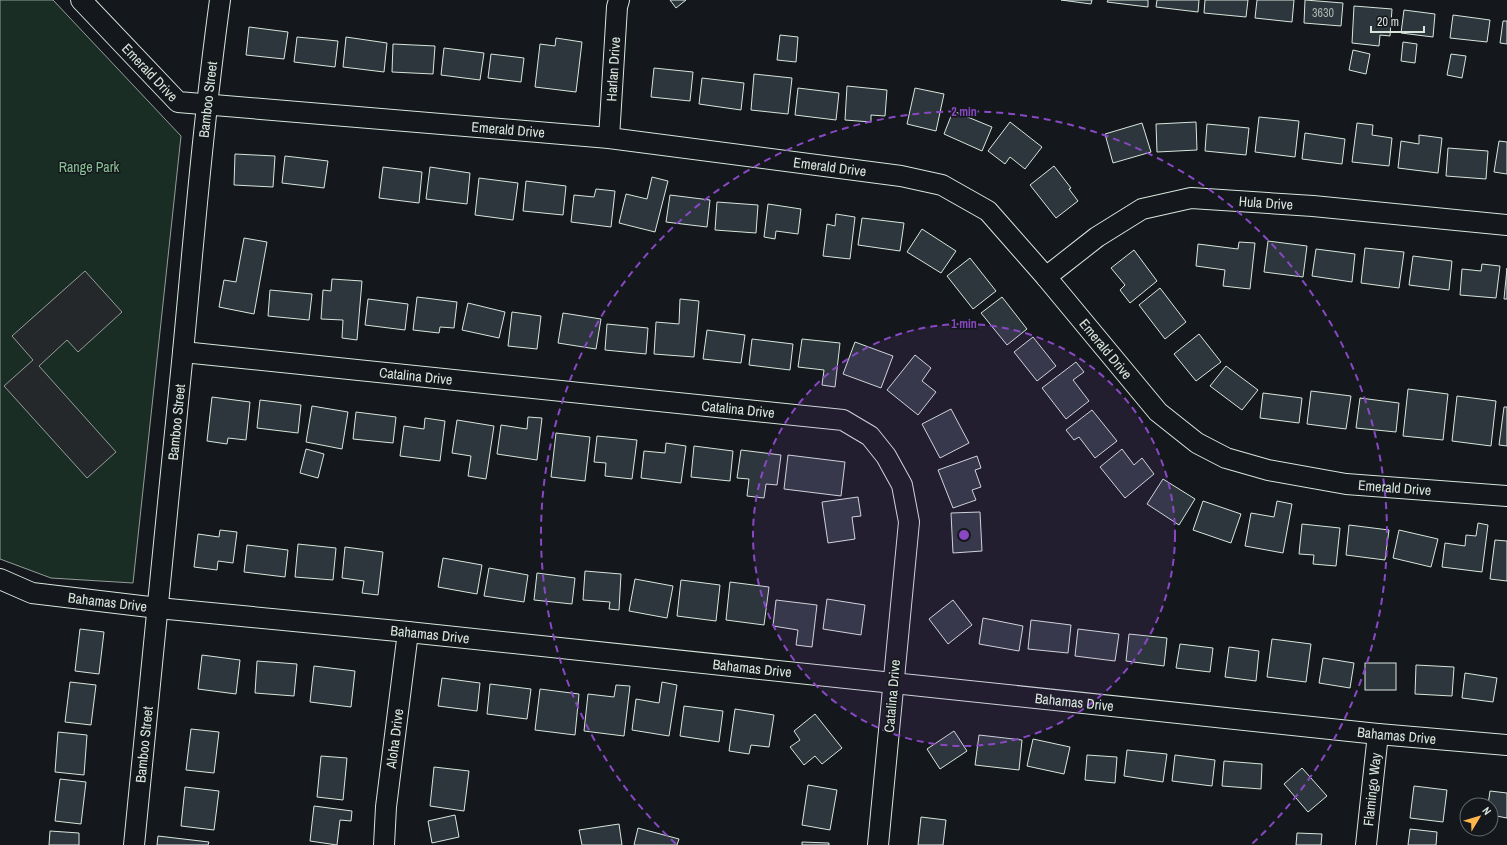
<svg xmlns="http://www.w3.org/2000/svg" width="1507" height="845" viewBox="0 0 1507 845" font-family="'Archivo Narrow',sans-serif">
  <rect width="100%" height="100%" fill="#14181c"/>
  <path fill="#1a2d24" stroke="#939e99" d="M0,0H53L181,136L133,583L51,578L0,559Z"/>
  <path fill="#24282b" stroke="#939e99" d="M85,271L122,312L78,352L67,340L39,366L116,452L87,478L4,386L33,360L12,336Z"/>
  <g fill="#2c363c" stroke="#d8e6dc">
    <path d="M670,0H686L676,8Z"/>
    <path d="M1061,0H1092L1091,4Z"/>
    <path d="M1108,0H1148V7L1107,2Z"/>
    <path d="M1157,0H1199L1198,12L1156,7Z"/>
    <path d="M1205,0H1248L1246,17L1204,13Z"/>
    <path d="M1257,0H1294L1292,22L1255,18Z"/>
    <path d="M1305,0L1343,3L1341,26L1304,23Z"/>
    <path d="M1354,6L1392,9L1390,36L1380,35L1379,46L1352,43Z"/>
    <path d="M1404,10L1435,14L1433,37L1401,33Z"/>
    <path d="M1453,15L1490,20L1487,42L1450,38Z"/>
    <path d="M1503,21H1507V44L1500,43Z"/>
    <path d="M249,27L288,32L284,59L246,55Z"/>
    <path d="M780,35L798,37L796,62L777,60Z"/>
    <path d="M297,37L338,41L335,67L294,62Z"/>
    <path d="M346,37L387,43L384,72L343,67Z"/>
    <path d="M556,38L582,42L576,92L535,87L540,44L555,46Z"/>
    <path d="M1403,42L1417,44L1415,63L1401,61Z"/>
    <path d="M393,44L435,46L433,74L392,72Z"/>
    <path d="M444,48L484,53L480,80L441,75Z"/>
    <path d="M1353,50L1370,54L1366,74L1349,70Z"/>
    <path d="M491,54L524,58L521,82L488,78Z"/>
    <path d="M1451,54L1466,56L1462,78L1447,75Z"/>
    <path d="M654,68L693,72L690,101L651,97Z"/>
    <path d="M754,74L792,78L788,114L751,110Z"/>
    <path d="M702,78L744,83L741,110L699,104Z"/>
    <path d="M847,86L887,90L885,116L871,115V122L845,120Z"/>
    <path d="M798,88L839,93L836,120L795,115Z"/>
    <path d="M915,88L944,94L936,131L907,124Z"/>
    <path d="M953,111L992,127L982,151L944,134Z"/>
    <path d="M1259,117L1299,121L1295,157L1255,152Z"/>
    <path d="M1010,122L1042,147L1025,169L1010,157L1005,164L988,151Z"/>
    <path d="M1196,122L1197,150L1157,152L1156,124Z"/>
    <path d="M1142,123L1151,152L1113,163L1105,134Z"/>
    <path d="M1357,123L1373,125L1372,135L1392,138L1389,166L1352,162Z"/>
    <path d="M1207,124L1249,128L1246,155L1205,151Z"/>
    <path d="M1305,133L1345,139L1342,164L1302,159Z"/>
    <path d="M1419,135L1442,138L1438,173L1398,168L1401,141L1419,144Z"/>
    <path d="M1499,141L1507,142V174L1494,172Z"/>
    <path d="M1448,148L1488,151L1486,179L1446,176Z"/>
    <path d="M235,154L275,156L273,187L234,185Z"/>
    <path d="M285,156L328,161L324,188L282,183Z"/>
    <path d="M1054,166L1071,188L1069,189L1078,201L1056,218L1030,185Z"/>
    <path d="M383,167L422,172L419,203L379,198Z"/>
    <path d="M430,167L470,173L467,204L426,199Z"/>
    <path d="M652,177L668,181L655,232L619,223L626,194L647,199Z"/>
    <path d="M479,178L518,183L513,220L475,215Z"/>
    <path d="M526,181L566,186L563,215L523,211Z"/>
    <path d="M596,189L615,191L611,227L571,222L574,195L594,197Z"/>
    <path d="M670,195L710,200L707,227L666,222Z"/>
    <path d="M717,202L758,205L756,233L715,230Z"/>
    <path d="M768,204L801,209L798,234L776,231L775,239L764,237Z"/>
    <path d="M836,214L855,217L850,259L823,256L827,224L835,226Z"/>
    <path d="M862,218L904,223L900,251L858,245Z"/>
    <path d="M922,229L956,251L941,273L907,252Z"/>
    <path d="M244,238L267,242L254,314L219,307L224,280L236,282Z"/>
    <path d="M1268,241L1307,246L1303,277L1264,272Z"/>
    <path d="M1239,242L1255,243L1250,289L1223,286L1225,270L1196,266L1198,244L1238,249Z"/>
    <path d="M1365,248L1404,252L1399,288L1361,283Z"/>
    <path d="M1316,249L1355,254L1352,282L1312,276Z"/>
    <path d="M1134,250L1157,281L1130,303L1120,290L1125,285L1111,268Z"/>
    <path d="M1413,256L1452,261L1449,290L1409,285Z"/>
    <path d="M970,258L996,291L973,309L947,276Z"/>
    <path d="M1482,264L1500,266L1496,298L1460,295L1462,269L1481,271Z"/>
    <path d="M1507,268V299H1504Z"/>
    <path d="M332,279L362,281L357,340L342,338L343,320L321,319L323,290L331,291Z"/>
    <path d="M1160,288L1186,322L1165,339L1139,305Z"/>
    <path d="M270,290L312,294L309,320L268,316Z"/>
    <path d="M417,297L457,302L454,328L440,327L439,333L413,330Z"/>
    <path d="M1002,297L1027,329L1007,345L981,313Z"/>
    <path d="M368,299L408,304L405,330L365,325Z"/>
    <path d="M680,299L699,301L694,357L654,354L656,322L679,324Z"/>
    <path d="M468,303L505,312L499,338L462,330Z"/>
    <path d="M512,312L541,316L537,349L508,346Z"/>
    <path d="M563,313L601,319L596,349L558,343Z"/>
    <path d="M607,324L648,328L646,354L605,350Z"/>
    <path d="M707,330L745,335L741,363L703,359Z"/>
    <path d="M1199,334L1221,362L1196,381L1174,354Z"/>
    <path d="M1033,337L1056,366L1037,381L1014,352Z"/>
    <path d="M752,339L793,344L790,370L749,365Z"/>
    <path d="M802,339L840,343L835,387L822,385L824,370L798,367Z"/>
    <path d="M855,342L893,356L881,388L843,374Z"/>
    <path d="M915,355L931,368L922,381L936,392L918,415L887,390Z"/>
    <path d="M1076,362L1084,372L1073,380L1089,401L1066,419L1042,388Z"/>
    <path d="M1226,366L1258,390L1242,410L1210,386Z"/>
    <path d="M1408,389L1448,394L1443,440L1403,436Z"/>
    <path d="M1311,391L1351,396L1346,429L1307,424Z"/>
    <path d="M1263,393L1302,398L1299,423L1260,418Z"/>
    <path d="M1457,396L1496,401L1491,446L1452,441Z"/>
    <path d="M212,397L250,402L246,440L228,438L227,444L207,441Z"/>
    <path d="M1360,398L1399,403L1396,432L1356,428Z"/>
    <path d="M260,400L301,405L298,433L257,428Z"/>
    <path d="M312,406L348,412L342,449L306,442Z"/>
    <path d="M1504,407H1507V446L1499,445Z"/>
    <path d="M951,409L969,443L940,458L922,424Z"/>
    <path d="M1092,410L1117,441L1095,458L1079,437L1074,440L1066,430Z"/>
    <path d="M356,412L396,417L393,443L353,439Z"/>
    <path d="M528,417L542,418L537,460L497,454L501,425L527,429Z"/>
    <path d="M425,418L445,421L440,461L400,456L404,426L424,429Z"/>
    <path d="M457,420L494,426L486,479L468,476L471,456L452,453Z"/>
    <path d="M556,433L590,437L585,481L551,477Z"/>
    <path d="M597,436L637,440L632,479L605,476L606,463L594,462Z"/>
    <path d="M666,443L686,446L681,483L641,478L644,451L665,453Z"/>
    <path d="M694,446L733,451L730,481L691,477Z"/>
    <path d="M306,449L324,454L318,478L300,473Z"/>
    <path d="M1122,449L1134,465L1142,458L1154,474L1125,498L1100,467Z"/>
    <path d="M741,450L781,455L777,485L766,484L764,498L747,496L749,479L737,478Z"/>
    <path d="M788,455L845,462L841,496L784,489Z"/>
    <path d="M977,456L981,468L975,470L981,487L972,490L976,500L953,508L938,470Z"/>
    <path d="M1163,479L1195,499L1179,525L1147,504Z"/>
    <path d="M858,497L861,516L852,517L855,539L828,543L822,502Z"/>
    <path d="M1203,501L1241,514L1231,543L1193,530Z"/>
    <path d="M1277,501L1292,504L1283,553L1245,546L1251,513L1274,517Z"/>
    <path d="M980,512L982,551L953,553L951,513Z"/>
    <path d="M1478,523L1488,525L1482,572L1442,567L1445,543L1465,546L1466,535L1476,536Z"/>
    <path d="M1302,524L1340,528L1336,566L1313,564L1314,555L1299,554Z"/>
    <path d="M1349,525L1389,530L1385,560L1346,555Z"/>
    <path d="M220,530L237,532L233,563L218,561L217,570L194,567L198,534L219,537Z"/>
    <path d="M1399,530L1438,539L1431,567L1393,558Z"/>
    <path d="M1495,540L1507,541V581L1490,579Z"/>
    <path d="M298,544L336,548L333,580L295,577Z"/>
    <path d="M247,545L288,550L285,577L244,572Z"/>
    <path d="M345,547L383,552L378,595L362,593L364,581L342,578Z"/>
    <path d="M443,558L482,565L477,594L438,587Z"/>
    <path d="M489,568L528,575L524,602L484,596Z"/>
    <path d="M585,571L621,574L619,610L609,609L610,602L583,600Z"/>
    <path d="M537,573L575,578L572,604L534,600Z"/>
    <path d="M635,579L673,586L667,618L629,611Z"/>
    <path d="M681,580L720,585L716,621L677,616Z"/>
    <path d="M730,582L769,587L764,625L726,620Z"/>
    <path d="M827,599L865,605L861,635L823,629Z"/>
    <path d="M776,600L817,605L812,647L796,645L798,630L773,626Z"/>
    <path d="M953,600L972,625L948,644L929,619Z"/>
    <path d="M983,618L1023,626L1019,651L979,644Z"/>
    <path d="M1031,620L1071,625L1068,653L1028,649Z"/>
    <path d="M80,629L104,632L99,674L75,671Z"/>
    <path d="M1078,629L1119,634L1115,661L1075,656Z"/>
    <path d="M1129,634L1167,638L1164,666L1126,661Z"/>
    <path d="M1272,639L1311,644L1306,682L1267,677Z"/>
    <path d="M1180,644L1213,648L1210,672L1176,668Z"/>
    <path d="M1229,647L1259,651L1256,681L1225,677Z"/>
    <path d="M202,655L240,660L236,694L198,689Z"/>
    <path d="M1323,658L1354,663L1350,688L1319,683Z"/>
    <path d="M257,661L297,664L294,696L255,693Z"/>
    <rect x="1365" y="663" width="31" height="27"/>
    <path d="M1416,665L1454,667L1452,696L1415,694Z"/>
    <path d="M314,666L355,671L351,707L310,702Z"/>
    <path d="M1465,673L1497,678L1493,702L1462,698Z"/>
    <path d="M442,678L480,683L477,711L438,706Z"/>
    <path d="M70,682L96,685L91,725L65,722Z"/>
    <path d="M662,682L677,685L669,736L632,730L636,699L659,703Z"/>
    <path d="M490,684L531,689L527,719L487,714Z"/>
    <path d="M616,685L630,686L624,736L584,731L588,694L614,697Z"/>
    <path d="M540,689L579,694L575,735L535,730Z"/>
    <path d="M684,706L723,711L719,742L680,736Z"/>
    <path d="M735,709L774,715L769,747L751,745L749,754L729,751Z"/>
    <path d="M815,714L842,748L822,764L815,756L804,765L790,747L800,740L794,731Z"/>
    <path d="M191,729L219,732L214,773L186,770Z"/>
    <path d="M954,731L967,751L940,769L927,749Z"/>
    <path d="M58,732L87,735L84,775L55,772Z"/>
    <path d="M979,735L1022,740L1019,770L975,765Z"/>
    <path d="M1033,739L1070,747L1064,774L1027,766Z"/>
    <path d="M1127,750L1167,754L1163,782L1124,776Z"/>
    <path d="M1087,755L1117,757L1115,783L1085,780Z"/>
    <path d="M1175,755L1215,760L1212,786L1172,781Z"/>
    <path d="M321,756L347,758L343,800L317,797Z"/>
    <path d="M1224,761L1262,764L1261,789L1222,786Z"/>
    <path d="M434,767L469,771L464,811L430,806Z"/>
    <path d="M1302,768L1327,796L1308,812L1284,784Z"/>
    <path d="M60,779L86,782L81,824L55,821Z"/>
    <path d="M808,785L837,790L830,830L802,825Z"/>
    <path d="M1414,786L1447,790L1443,822L1410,818Z"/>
    <path d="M185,787L219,791L214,830L181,826Z"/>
    <path d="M1490,791L1507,793V818L1491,815V805H1488Z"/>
    <path d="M314,806L352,811L351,821L340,820L337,845L310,841Z"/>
    <path d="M455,815L459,837L432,843L428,821Z"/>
    <path d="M921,817L946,820L943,845H918Z"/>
    <path d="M619,824L622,845H582L579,830Z"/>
    <path d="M638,828L679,839L677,845H634Z"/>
    <path d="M1410,829L1437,832L1436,845H1408Z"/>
    <path d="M50,831L79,833V845H49Z"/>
    <path d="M1297,833L1322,834L1321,845H1296Z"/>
    <path d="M158,836L209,842L208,845H157Z"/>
    <path d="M802,842L829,843V845H802Z"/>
  </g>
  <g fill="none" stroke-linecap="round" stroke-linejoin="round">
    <g stroke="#d8e6dc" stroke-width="22">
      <g id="minor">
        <path id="s1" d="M81,0L178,102L609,138L901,176L942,185L988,211L1046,277L1158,412L1197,443L1226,458L1268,470L1346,484L1507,496"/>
        <path id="s2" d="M609,138L617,7L619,0"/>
        <path id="s3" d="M1046,277L1097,237L1142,209L1191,198L1313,206L1507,225"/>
        <path id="s4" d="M183,352L843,420L870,436L886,456L902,485L909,522L878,845"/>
        <path id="s5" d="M0,579L32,593L158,608L408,632L1378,734L1507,745"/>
        <path id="s6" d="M134,845C150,681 168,517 183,352C194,235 204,117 220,0"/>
        <path id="s7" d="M384,845L386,807L408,632"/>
        <path id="s8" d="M1366,845L1378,734"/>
      </g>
    </g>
    <use href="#minor" stroke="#14181c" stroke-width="20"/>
  </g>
  <circle cx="964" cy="535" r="211" fill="#8948c3" fill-opacity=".12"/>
  <g fill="none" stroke="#8948c3" stroke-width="2" stroke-dasharray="7 5">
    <circle cx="964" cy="535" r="211"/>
    <path d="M676 844A423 423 0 1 1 1252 844"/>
  </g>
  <g text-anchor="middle" stroke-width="3" stroke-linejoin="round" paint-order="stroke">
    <g font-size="12" fill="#adbab4">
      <text x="1323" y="17">3630</text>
    </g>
    <g font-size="14" fill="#d8e6dc" stroke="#14181c">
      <text dy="5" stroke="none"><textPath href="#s2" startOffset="69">Harlan Drive</textPath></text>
      <text dy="5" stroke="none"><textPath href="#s1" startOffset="100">Emerald Drive</textPath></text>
      <text dy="5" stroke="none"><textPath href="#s6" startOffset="749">Bamboo Street</textPath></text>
      <text dy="5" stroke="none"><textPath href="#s1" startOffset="472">Emerald Drive</textPath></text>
      <text dy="5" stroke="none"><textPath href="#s1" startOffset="796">Emerald Drive</textPath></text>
      <text dy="5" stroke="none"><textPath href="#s3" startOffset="243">Hula Drive</textPath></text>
      <text dy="5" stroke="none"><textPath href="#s1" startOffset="1144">Emerald Drive</textPath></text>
      <text dy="5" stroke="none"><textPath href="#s4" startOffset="234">Catalina Drive</textPath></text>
      <text dy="5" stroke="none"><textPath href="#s4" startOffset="558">Catalina Drive</textPath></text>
      <text dy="5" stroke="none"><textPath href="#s6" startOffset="425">Bamboo Street</textPath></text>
      <text dy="5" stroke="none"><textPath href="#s1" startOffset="1480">Emerald Drive</textPath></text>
      <text dy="5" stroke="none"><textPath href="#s5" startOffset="111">Bahamas Drive</textPath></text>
      <text dy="5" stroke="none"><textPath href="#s5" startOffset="435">Bahamas Drive</textPath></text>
      <text dy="5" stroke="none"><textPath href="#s5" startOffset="759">Bahamas Drive</textPath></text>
      <text transform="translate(892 696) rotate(-85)" y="5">Catalina Drive</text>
      <text dy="5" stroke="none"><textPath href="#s5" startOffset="1083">Bahamas Drive</textPath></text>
      <text dy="5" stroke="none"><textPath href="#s5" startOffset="1407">Bahamas Drive</textPath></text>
      <text dy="5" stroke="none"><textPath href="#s7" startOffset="107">Aloha Drive</textPath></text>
      <text dy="5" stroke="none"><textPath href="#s6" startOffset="101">Bamboo Street</textPath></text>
      <text dy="5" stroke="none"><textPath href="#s8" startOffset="56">Flamingo Way</textPath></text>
    </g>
    <g font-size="14" fill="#8ac095" stroke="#14181c">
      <text x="89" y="172">Range Park</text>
    </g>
  </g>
  <circle cx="964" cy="535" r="6" fill="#8948c3" stroke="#14181c" stroke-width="2"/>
  <g font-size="12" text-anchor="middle" font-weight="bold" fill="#8948c3" stroke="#14181c" stroke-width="3" stroke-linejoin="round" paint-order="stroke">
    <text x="964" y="116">2 min</text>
    <text x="964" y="328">1 min</text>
  </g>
  <g transform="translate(1479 817) rotate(52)"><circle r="19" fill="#14181c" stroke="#626a69"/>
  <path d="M0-3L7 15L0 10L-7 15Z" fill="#ffb74d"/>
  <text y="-6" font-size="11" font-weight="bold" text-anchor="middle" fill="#d8e6dc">N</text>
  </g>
  <path d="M1371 26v6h53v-6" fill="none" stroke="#d8e6dc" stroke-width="2"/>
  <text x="1377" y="26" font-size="12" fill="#d8e6dc" stroke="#14181c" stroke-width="3" paint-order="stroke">20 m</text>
</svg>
